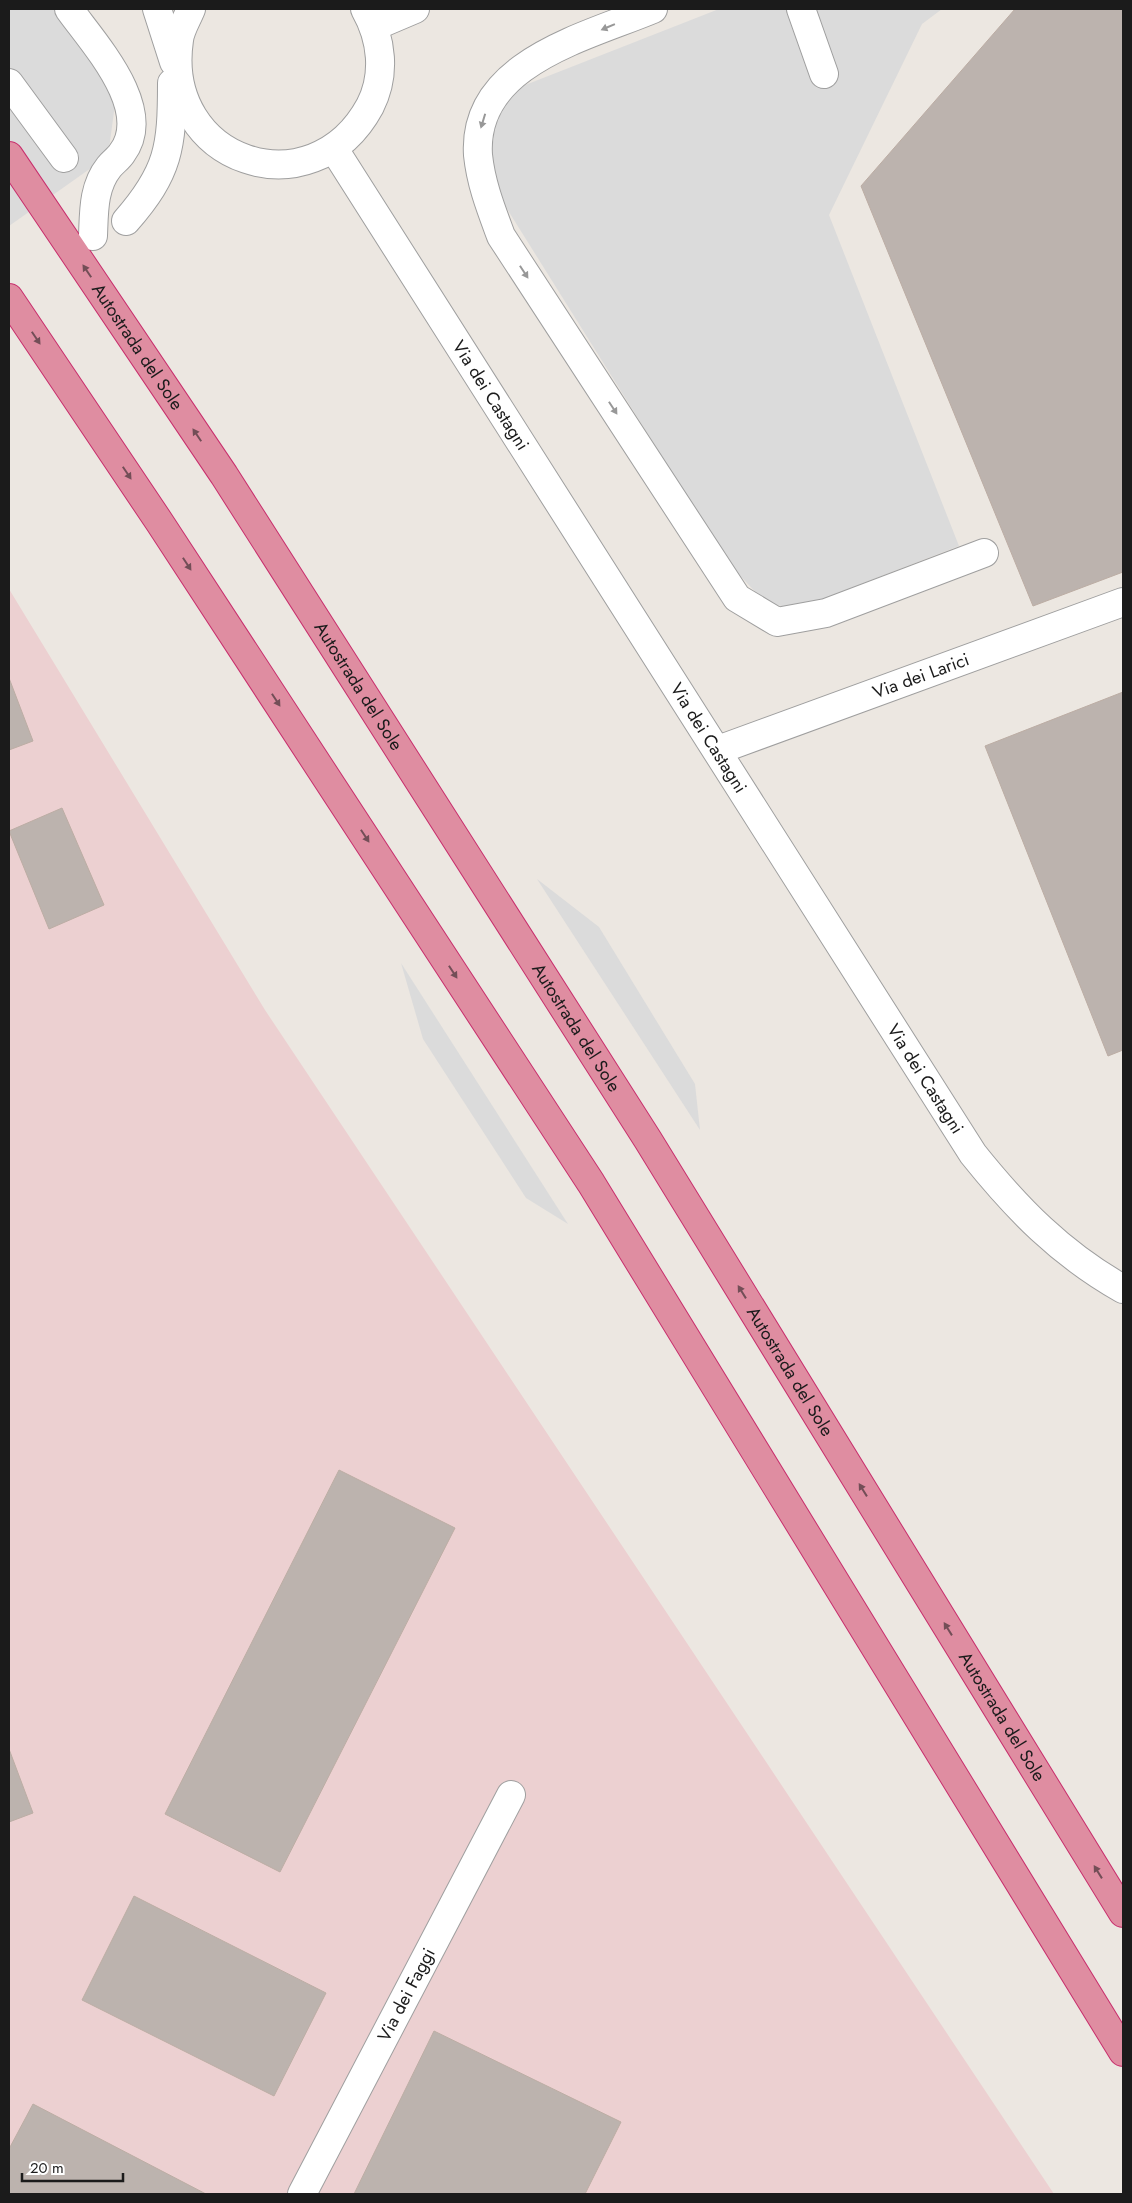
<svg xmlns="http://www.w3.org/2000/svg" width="1132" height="2203" viewBox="0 0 1132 2203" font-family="Jost,sans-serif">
  <rect width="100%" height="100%" fill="#ece7e1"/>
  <path fill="#ecd0d1" d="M9,589L265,1010L1054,2194H9Z"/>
  <g fill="#dbdbdb">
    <path d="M9,9H54L116,97L108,156L9,226Z"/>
    <path d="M719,9H942L922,24L829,215L959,546L797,609L766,603L729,564L494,188L487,141L496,111L515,89Z"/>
    <path d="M537,879L599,927L695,1084L700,1130Z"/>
    <path d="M401,963L568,1224L526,1198L423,1039Z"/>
  </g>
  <g fill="#bcb3ae" stroke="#bcada4">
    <path d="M1015,9H1123V572L1033,606L861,186Z"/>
    <path d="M9,678L33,741L9,750Z"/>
    <path d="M1123,692V1050L1108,1056L985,746Z"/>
    <path d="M62,808L104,905L49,929L9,831Z"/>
    <path d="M339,1470L455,1528L280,1872L165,1814Z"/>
    <path d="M9,1749L33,1813L9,1822Z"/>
    <path d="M134,1896L326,1993L274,2096L82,2000Z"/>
    <path d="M434,2031L621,2122L585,2194H354Z"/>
    <path d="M33,2104L206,2194H9V2149Z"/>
  </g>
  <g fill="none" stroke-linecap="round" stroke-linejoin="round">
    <g stroke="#9f9f9f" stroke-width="30">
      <g id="minor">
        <path d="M69,9C94,44 155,109 122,153C119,158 113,162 109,167C93,187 94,212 93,236"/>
        <path d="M157,9L174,62"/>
        <path d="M191,9C187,19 180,30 179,40C161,162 312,213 370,106C386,75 382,39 365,9"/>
        <path d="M653,9C586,37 472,63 478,155C481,184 491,209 501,236L737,598L777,622L826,613L984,553"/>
        <path d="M801,9L824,74"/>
        <path d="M375,26L415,9"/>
        <path d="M9,83L64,158"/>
        <path id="s1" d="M334,149L973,1154C1017,1209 1061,1254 1123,1289"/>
        <path d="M126,221C169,172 172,147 172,83"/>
        <path id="s2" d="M718,750L1123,602"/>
        <path id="s3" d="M302,2194L511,1795"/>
      </g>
    </g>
    <g stroke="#c82f6d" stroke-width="30">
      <g id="highway">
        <path id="s4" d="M9,156L224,475L648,1140L1123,1913"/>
        <path d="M9,298L160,523L591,1183L1123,2052"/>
      </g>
    </g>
    <use href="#minor" stroke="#fff" stroke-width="28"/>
    <use href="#highway" stroke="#df8da1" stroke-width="28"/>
  </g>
  <defs><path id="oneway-solid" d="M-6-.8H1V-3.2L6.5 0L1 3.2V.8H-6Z" transform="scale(1.25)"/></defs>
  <g fill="#989898">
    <use href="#oneway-solid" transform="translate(608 27) rotate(157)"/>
    <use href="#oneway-solid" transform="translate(483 121) rotate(107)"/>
    <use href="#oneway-solid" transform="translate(524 272) rotate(57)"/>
    <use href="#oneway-solid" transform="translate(613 408) rotate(57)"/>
  </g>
  <g fill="#734e57">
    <use href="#oneway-solid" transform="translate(87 271) rotate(-124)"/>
    <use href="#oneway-solid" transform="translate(36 338) rotate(56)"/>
    <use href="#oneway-solid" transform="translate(197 435) rotate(-124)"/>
    <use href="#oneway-solid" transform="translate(127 473) rotate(56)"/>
    <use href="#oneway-solid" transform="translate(187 564) rotate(57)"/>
    <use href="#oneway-solid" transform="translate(276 700) rotate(57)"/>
    <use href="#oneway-solid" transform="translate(365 836) rotate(57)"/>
    <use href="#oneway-solid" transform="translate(453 972) rotate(57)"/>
    <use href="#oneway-solid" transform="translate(742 1292) rotate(-122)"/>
    <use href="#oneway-solid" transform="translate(863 1490) rotate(-122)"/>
    <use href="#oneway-solid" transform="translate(948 1629) rotate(-122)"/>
    <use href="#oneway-solid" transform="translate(1098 1872) rotate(-122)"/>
  </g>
  <g text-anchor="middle" stroke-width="5" stroke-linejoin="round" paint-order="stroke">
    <g font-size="18" fill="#1b1b1b" stroke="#fff">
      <text dy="6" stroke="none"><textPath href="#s4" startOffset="230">Autostrada del Sole</textPath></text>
      <text dy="6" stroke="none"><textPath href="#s1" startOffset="292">Via dei Castagni</textPath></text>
      <text dy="6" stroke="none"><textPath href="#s2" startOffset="216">Via dei Larici</textPath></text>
      <text dy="6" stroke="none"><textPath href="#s4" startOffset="635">Autostrada del Sole</textPath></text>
      <text dy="6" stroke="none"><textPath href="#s1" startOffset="698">Via dei Castagni</textPath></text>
      <text dy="6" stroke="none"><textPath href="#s4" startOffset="1040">Autostrada del Sole</textPath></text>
      <text dy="6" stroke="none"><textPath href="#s1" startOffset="1102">Via dei Castagni</textPath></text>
      <text dy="6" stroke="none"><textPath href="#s4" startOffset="1445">Autostrada del Sole</textPath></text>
      <text dy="6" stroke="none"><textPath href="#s4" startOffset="1850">Autostrada del Sole</textPath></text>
      <text dy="6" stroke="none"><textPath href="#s3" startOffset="225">Via dei Faggi</textPath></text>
    </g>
  </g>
  <rect width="1132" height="2203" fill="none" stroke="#1b1b1b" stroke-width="20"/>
  <path d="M22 2173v8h101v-8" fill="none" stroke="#1b1b1b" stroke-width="2.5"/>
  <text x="30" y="2173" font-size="15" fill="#1b1b1b" stroke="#ffffff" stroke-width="4" paint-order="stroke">20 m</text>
</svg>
